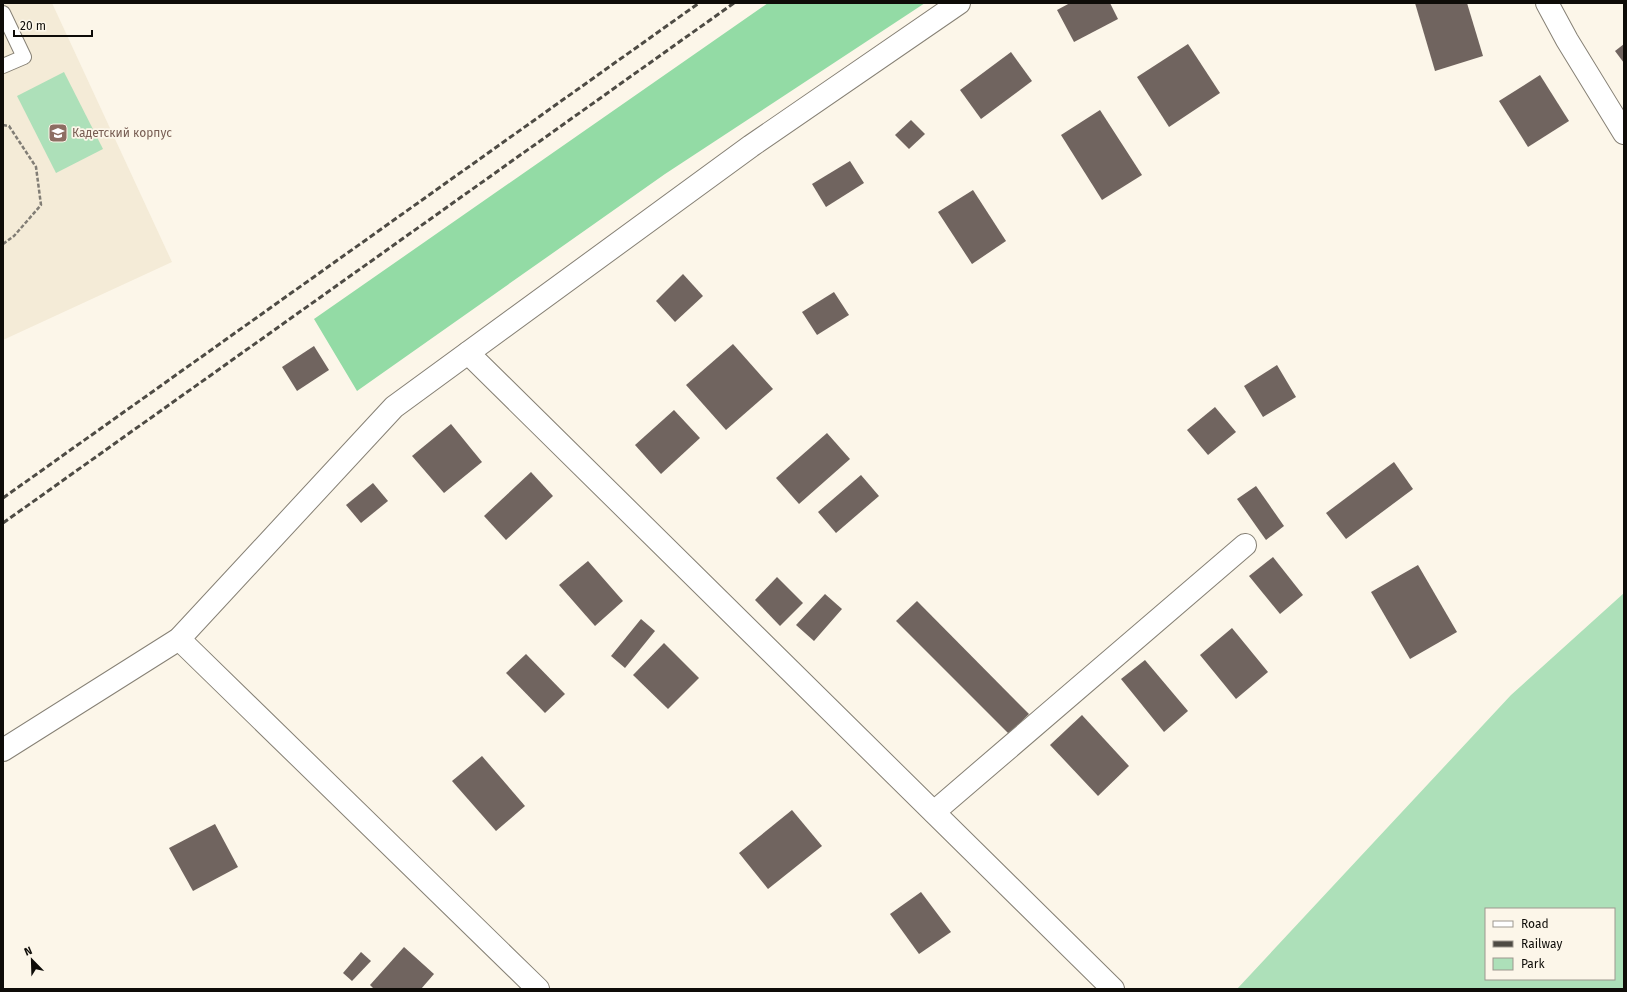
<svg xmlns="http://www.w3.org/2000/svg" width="1627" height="992" viewBox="0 0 1627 992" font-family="'Fira Sans',sans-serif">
  <rect width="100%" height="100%" fill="#fcf6e9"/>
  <path fill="#f4ebd7" d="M3,3H52L172,262L3,340Z"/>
  <g fill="#ade0b9" fill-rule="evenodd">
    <path d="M64,72L103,149L56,173L17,96Z"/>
    <path d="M1624,593V989H1237L1511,695ZM1486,909H1614V979H1486Z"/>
  </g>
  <path fill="#93dba5" d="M768,3H925L665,174L357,391L314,319Z"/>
  <g fill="#70645f">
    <path d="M1070,3H1110L1118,19L1074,42L1057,10Z"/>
    <path d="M1415,3H1467L1483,56L1435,71Z"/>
    <path d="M1188,44L1220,93L1169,127L1137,77Z"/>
    <path d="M1624,44V63L1615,51Z"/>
    <path d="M1011,52L1032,81L981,119L960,90Z"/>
    <path d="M1540,75L1569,121L1528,147L1499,101Z"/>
    <path d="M1100,110L1142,175L1102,200L1061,135Z"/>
    <path d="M911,120L925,134L909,149L895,135Z"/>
    <path d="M850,161L864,183L826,207L812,184Z"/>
    <path d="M973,190L1006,241L972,264L938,212Z"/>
    <path d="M683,274L703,296L675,322L656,301Z"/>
    <path d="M834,292L849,315L817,335L802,312Z"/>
    <path d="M733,344L773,389L726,430L686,385Z"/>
    <path d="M314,346L329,370L297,391L282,367Z"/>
    <path d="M1277,365L1296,397L1263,417L1244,386Z"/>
    <path d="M1215,407L1236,432L1208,455L1187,430Z"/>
    <path d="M674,410L700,438L661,474L635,445Z"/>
    <path d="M451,424L482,462L444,493L412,456Z"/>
    <path d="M827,433L850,459L799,504L776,478Z"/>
    <path d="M1394,462L1413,489L1346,539L1326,513Z"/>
    <path d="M531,472L553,496L506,540L484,516Z"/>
    <path d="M861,475L879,496L836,533L818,512Z"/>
    <path d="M373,483L388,501L361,523L346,505Z"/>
    <path d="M1256,486L1284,526L1266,540L1237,499Z"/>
    <path d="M1273,557L1303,595L1280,614L1249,576Z"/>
    <path d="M588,561L623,601L595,626L559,585Z"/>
    <path d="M1418,565L1457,632L1410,659L1371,592Z"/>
    <path d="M777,577L803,603L780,626L755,600Z"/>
    <path d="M825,594L842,609L814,641L796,625Z"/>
    <path d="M917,601L1029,714L1009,734L896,621Z"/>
    <path d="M641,619L655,631L625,668L611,656Z"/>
    <path d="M1232,628L1268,672L1236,699L1200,655Z"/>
    <path d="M664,643L699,678L668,709L633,675Z"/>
    <path d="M526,654L565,694L545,713L506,673Z"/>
    <path d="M1145,660L1188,711L1164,732L1121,679Z"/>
    <path d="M1082,715L1129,766L1098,796L1050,745Z"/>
    <path d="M482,756L525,806L496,831L452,781Z"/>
    <path d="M792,810L822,846L768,889L739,853Z"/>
    <path d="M215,824L238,867L193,891L169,848Z"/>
    <path d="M921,892L951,932L919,954L890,914Z"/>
    <path d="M404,947L434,974L421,989H374L370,985Z"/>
    <path d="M361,952L371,961L352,981L343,973Z"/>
  </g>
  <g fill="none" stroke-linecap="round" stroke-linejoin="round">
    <g stroke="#868075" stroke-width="16">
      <path id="lane" d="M3,13L24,57L3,66"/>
    </g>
    <g stroke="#868075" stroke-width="24">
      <g id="street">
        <path d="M1547,3L1567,40L1624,133"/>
        <path d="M468,353L1113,989"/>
        <path d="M179,639L538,989"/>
        <path d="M3,750L179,639L394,407L751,146L959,3"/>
        <path d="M934,812L1245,545"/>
      </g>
    </g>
    <path stroke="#817d75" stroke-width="2.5" stroke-dasharray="4 2" stroke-linecap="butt" d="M3,125L9,126L36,167L41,205L14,236L3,244"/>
    <use href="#lane" stroke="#fff" stroke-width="14"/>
    <use href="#street" stroke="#fff" stroke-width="22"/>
    <g stroke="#4e4b44" stroke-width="3" stroke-dasharray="6 3" stroke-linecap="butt">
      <path d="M3,498L699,3"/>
      <path d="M3,523L734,3"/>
    </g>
  </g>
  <defs>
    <g id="school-square" transform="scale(1)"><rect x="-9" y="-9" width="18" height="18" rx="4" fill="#8d6e63" stroke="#fcf6e9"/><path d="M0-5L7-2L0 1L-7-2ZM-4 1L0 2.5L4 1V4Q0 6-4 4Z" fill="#fff"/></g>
  </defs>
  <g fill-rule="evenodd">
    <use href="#school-square" x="58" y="133"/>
  </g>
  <g text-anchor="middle" stroke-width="3.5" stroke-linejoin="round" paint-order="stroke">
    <g font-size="12" fill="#785e54" stroke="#fcf6e9" text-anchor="start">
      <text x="72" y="137">Кадетский корпус</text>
    </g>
  </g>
  <rect width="1627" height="992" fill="none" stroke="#0e0c08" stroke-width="8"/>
  <rect x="1485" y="908" width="130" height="72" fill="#fcf6e9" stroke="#9d988f"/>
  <rect x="1493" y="921" width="20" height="6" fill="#ffffff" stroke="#9d988f"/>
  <text x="1521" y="928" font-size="12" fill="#0e0c08">Road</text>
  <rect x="1493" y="941" width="20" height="6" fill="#4e4b44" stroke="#9d988f"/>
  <text x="1521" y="948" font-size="12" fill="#0e0c08">Railway</text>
  <rect x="1493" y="958" width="20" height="12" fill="#ade0b9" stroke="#9d988f"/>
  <text x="1521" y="968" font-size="12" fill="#0e0c08">Park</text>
  <g transform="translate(32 960) rotate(337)" stroke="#fcf6e9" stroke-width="3" paint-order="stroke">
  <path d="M0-3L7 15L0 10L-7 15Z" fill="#0e0c08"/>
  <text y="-6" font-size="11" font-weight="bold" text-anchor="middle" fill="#0e0c08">N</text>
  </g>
  <path d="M14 30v6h78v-6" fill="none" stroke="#0e0c08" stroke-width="2"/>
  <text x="20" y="30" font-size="12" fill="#0e0c08" stroke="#fcf6e9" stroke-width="3" paint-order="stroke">20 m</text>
</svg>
